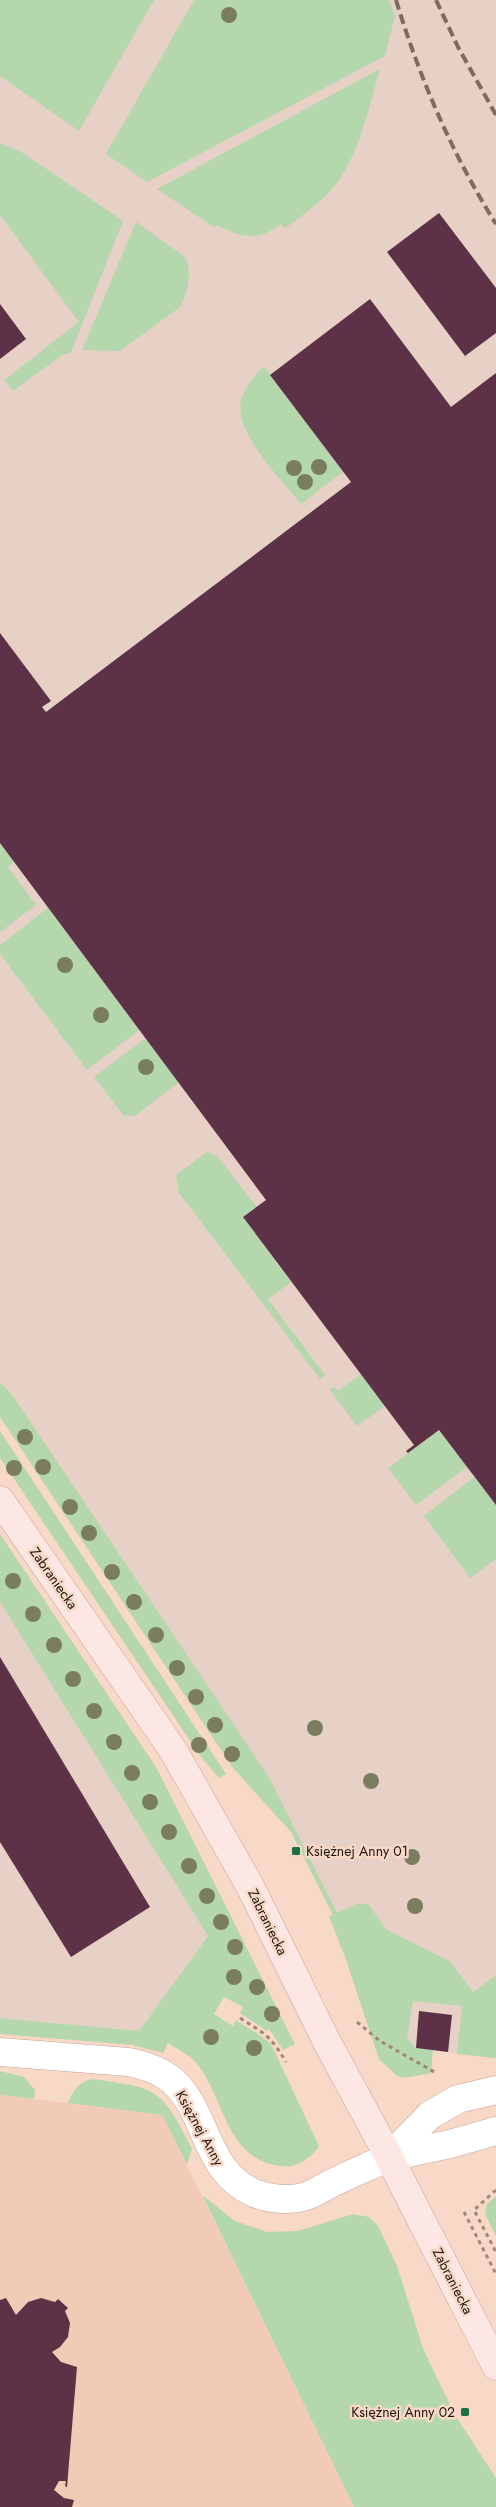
<svg xmlns="http://www.w3.org/2000/svg" width="496" height="2507" viewBox="0 0 496 2507" font-family="Jost,sans-serif">
  <rect width="100%" height="100%" fill="#f8d8c6"/>
  <path fill="#f2cbb6" d="M0,2095L162,2115L354,2507H0Z"/>
  <g fill="#e7d0c5">
    <path d="M0,0H496V2058L416,2048L407,2038L333,1916L291,1832L0,1388Z"/>
    <path d="M0,1602L208,1936L139,2031L0,2018Z"/>
  </g>
  <g fill="#b5d7ad">
    <path d="M0,0H154L79,131L0,76Z"/>
    <path d="M194,0H389L395,16L385,56L147,182L106,154Z"/>
    <path d="M380,69C369,106 361,148 339,180C325,200 303,215 284,229L281,224C258,242 241,238 217,225L215,228L157,189Z"/>
    <path d="M0,143L23,153L123,221L71,352L61,356L13,391L4,380L79,322L0,215Z"/>
    <path d="M136,222L185,257C193,272 188,292 180,307L120,351L82,350Z"/>
    <path d="M264,366L343,472L301,504C282,480 234,433 241,401C245,387 254,376 264,366Z"/>
    <path d="M0,843L14,862L8,867L36,905L0,932Z"/>
    <path d="M48,908L139,1030L87,1070L0,954V945Z"/>
    <path d="M146,1038L179,1082L135,1116L123,1115L94,1077Z"/>
    <path d="M207,1152L217,1156L257,1207L243,1217L291,1282L268,1299L325,1375L320,1379L179,1193L176,1175Z"/>
    <path d="M361,1374L385,1406L357,1426L330,1390L334,1387L338,1391Z"/>
    <path d="M0,1382L13,1396L269,1777L337,1913L356,1904H368L387,1930L451,1962L473,1992L496,1975V2058L457,2054L462,2006L413,2001L407,2038L416,2048L433,2050L431,2073L405,2078L397,2076L379,2059L345,1957L329,1916L333,1915L291,1832L233,1768L0,1417Z"/>
    <path d="M439,1430L467,1467L416,1505L388,1468Z"/>
    <path d="M0,1431L4,1437L226,1774L219,1778L201,1757L0,1458Z"/>
    <path d="M474,1477L496,1505V1559L470,1578L424,1516Z"/>
    <path d="M0,1534L156,1767L295,2044L283,2050L269,2029L267,2031L240,2013L243,2007L224,1997L214,2014L233,2026L236,2020L261,2036L271,2044L319,2146C310,2159 298,2168 281,2166C228,2160 226,2106 201,2069C194,2057 179,2050 168,2043L163,2053L132,2045L0,2034V2018L139,2031L208,1936L0,1602Z"/>
    <path d="M0,2071L24,2077L35,2090L34,2099L0,2095Z"/>
    <path d="M91,2079C158,2088 161,2087 192,2149L187,2165L162,2115L68,2103C73,2091 78,2083 91,2079Z"/>
    <path d="M202,2195L235,2221L267,2232L298,2231L353,2214L369,2217L378,2226L397,2266L424,2351L455,2415L496,2478V2507H354Z"/>
    <path d="M496,2196V2236L485,2214L487,2204Z"/>
  </g>
  <g fill="#5d3146">
    <path d="M439,213L496,288V333L465,356L387,252Z"/>
    <path d="M370,299L451,407L496,373V1505L439,1430L408,1453L406,1451L414,1445L243,1217L266,1200L0,843V633L51,701L42,707L46,712L351,482L270,375Z"/>
    <path d="M0,304L26,339L0,359Z"/>
    <path d="M0,1657L150,1907L71,1957L0,1842Z"/>
    <path d="M419,2011L452,2015L448,2052L416,2048Z"/>
    <path d="M6,2298L16,2315L28,2302L41,2298L55,2302L58,2299L68,2308L65,2311L70,2323L68,2337L60,2347L52,2352L61,2362L77,2367L67,2487L65,2486L66,2481H59L54,2490L64,2498L74,2500L72,2507H0V2300Z"/>
  </g>
  <g fill="none" stroke-linecap="round" stroke-linejoin="round">
    <g stroke="#c5a695" stroke-width="29">
      <path id="minor" d="M0,2052L128,2062C145,2065 160,2070 173,2081C209,2115 204,2171 254,2193C269,2199 288,2201 303,2197C312,2195 322,2188 330,2184C350,2174 370,2166 389,2157"/>
    </g>
    <g stroke="#c5a695" stroke-width="29">
      <g id="tertiary">
        <path d="M389,2157L430,2115L458,2099L496,2090"/>
        <path d="M389,2157L450,2144L496,2131"/>
      </g>
    </g>
    <g stroke="#c5a695" stroke-width="29">
      <path id="secondary" d="M0,1500L173,1750L251,1888L327,2042L389,2157L496,2366"/>
    </g>
    <g stroke="#9f887b" stroke-width="3" stroke-dasharray="4 4" stroke-linecap="butt">
      <path d="M240,2018C265,2034 270,2035 286,2062"/>
      <path d="M357,2022L380,2041L436,2073"/>
      <path d="M496,2190L474,2210L496,2252"/>
      <path d="M464,2212L496,2274"/>
    </g>
    <use href="#minor" stroke="#fff" stroke-width="28"/>
    <use href="#tertiary" stroke="#fff" stroke-width="28"/>
    <use href="#secondary" stroke="#fde7e4" stroke-width="28"/>
    <g stroke="#7e6a5f" stroke-width="4" stroke-dasharray="10 5" stroke-linecap="butt">
      <path d="M396,0C420,79 452,154 496,224"/>
      <path d="M436,0L458,47L496,115"/>
    </g>
  </g>
  <g fill="#7a7e5e">
    <circle cx="229" cy="15" r="8"/>
    <circle cx="319" cy="467" r="8"/>
    <circle cx="294" cy="468" r="8"/>
    <circle cx="305" cy="482" r="8"/>
    <circle cx="65" cy="965" r="8"/>
    <circle cx="101" cy="1015" r="8"/>
    <circle cx="146" cy="1067" r="8"/>
    <circle cx="25" cy="1437" r="8"/>
    <circle cx="43" cy="1467" r="8"/>
    <circle cx="14" cy="1468" r="8"/>
    <circle cx="70" cy="1507" r="8"/>
    <circle cx="89" cy="1533" r="8"/>
    <circle cx="112" cy="1572" r="8"/>
    <circle cx="13" cy="1581" r="8"/>
    <circle cx="134" cy="1602" r="8"/>
    <circle cx="33" cy="1614" r="8"/>
    <circle cx="156" cy="1635" r="8"/>
    <circle cx="54" cy="1645" r="8"/>
    <circle cx="177" cy="1668" r="8"/>
    <circle cx="73" cy="1679" r="8"/>
    <circle cx="196" cy="1697" r="8"/>
    <circle cx="94" cy="1711" r="8"/>
    <circle cx="215" cy="1725" r="8"/>
    <circle cx="315" cy="1728" r="8"/>
    <circle cx="114" cy="1742" r="8"/>
    <circle cx="199" cy="1745" r="8"/>
    <circle cx="232" cy="1754" r="8"/>
    <circle cx="132" cy="1773" r="8"/>
    <circle cx="371" cy="1781" r="8"/>
    <circle cx="150" cy="1802" r="8"/>
    <circle cx="169" cy="1832" r="8"/>
    <circle cx="412" cy="1857" r="8"/>
    <circle cx="189" cy="1866" r="8"/>
    <circle cx="207" cy="1896" r="8"/>
    <circle cx="415" cy="1906" r="8"/>
    <circle cx="221" cy="1922" r="8"/>
    <circle cx="235" cy="1947" r="8"/>
    <circle cx="234" cy="1977" r="8"/>
    <circle cx="257" cy="1987" r="8"/>
    <circle cx="272" cy="2014" r="8"/>
    <circle cx="211" cy="2037" r="8"/>
    <circle cx="254" cy="2048" r="8"/>
  </g>
  <g fill="#197144" stroke="#f8d8c6" stroke-width="2">
    <rect x="291" y="1846" width="10" height="10" rx="2.5"/>
    <rect x="460" y="2407" width="10" height="10" rx="2.5"/>
  </g>
  <g text-anchor="middle" stroke-width="5" stroke-linejoin="round" paint-order="stroke">
    <g font-size="14" fill="#1f140e" stroke="#f8d8c6">
      <text transform="translate(54 1578) rotate(55)" y="5">Zabraniecka</text>
      <text transform="translate(268 1922) rotate(64)" y="5">Zabraniecka</text>
      <text transform="translate(200 2128) rotate(61)" y="5">Księżnej Anny</text>
      <text transform="translate(453 2281) rotate(63)" y="5">Zabraniecka</text>
    </g>
    <g font-size="14" fill="#1f140e" stroke="#f8d8c6" text-anchor="start">
      <text x="306" y="1856">Księżnej Anny 01</text>
      <text x="455" y="2417" text-anchor="end">Księżnej Anny 02</text>
    </g>
  </g>
</svg>
